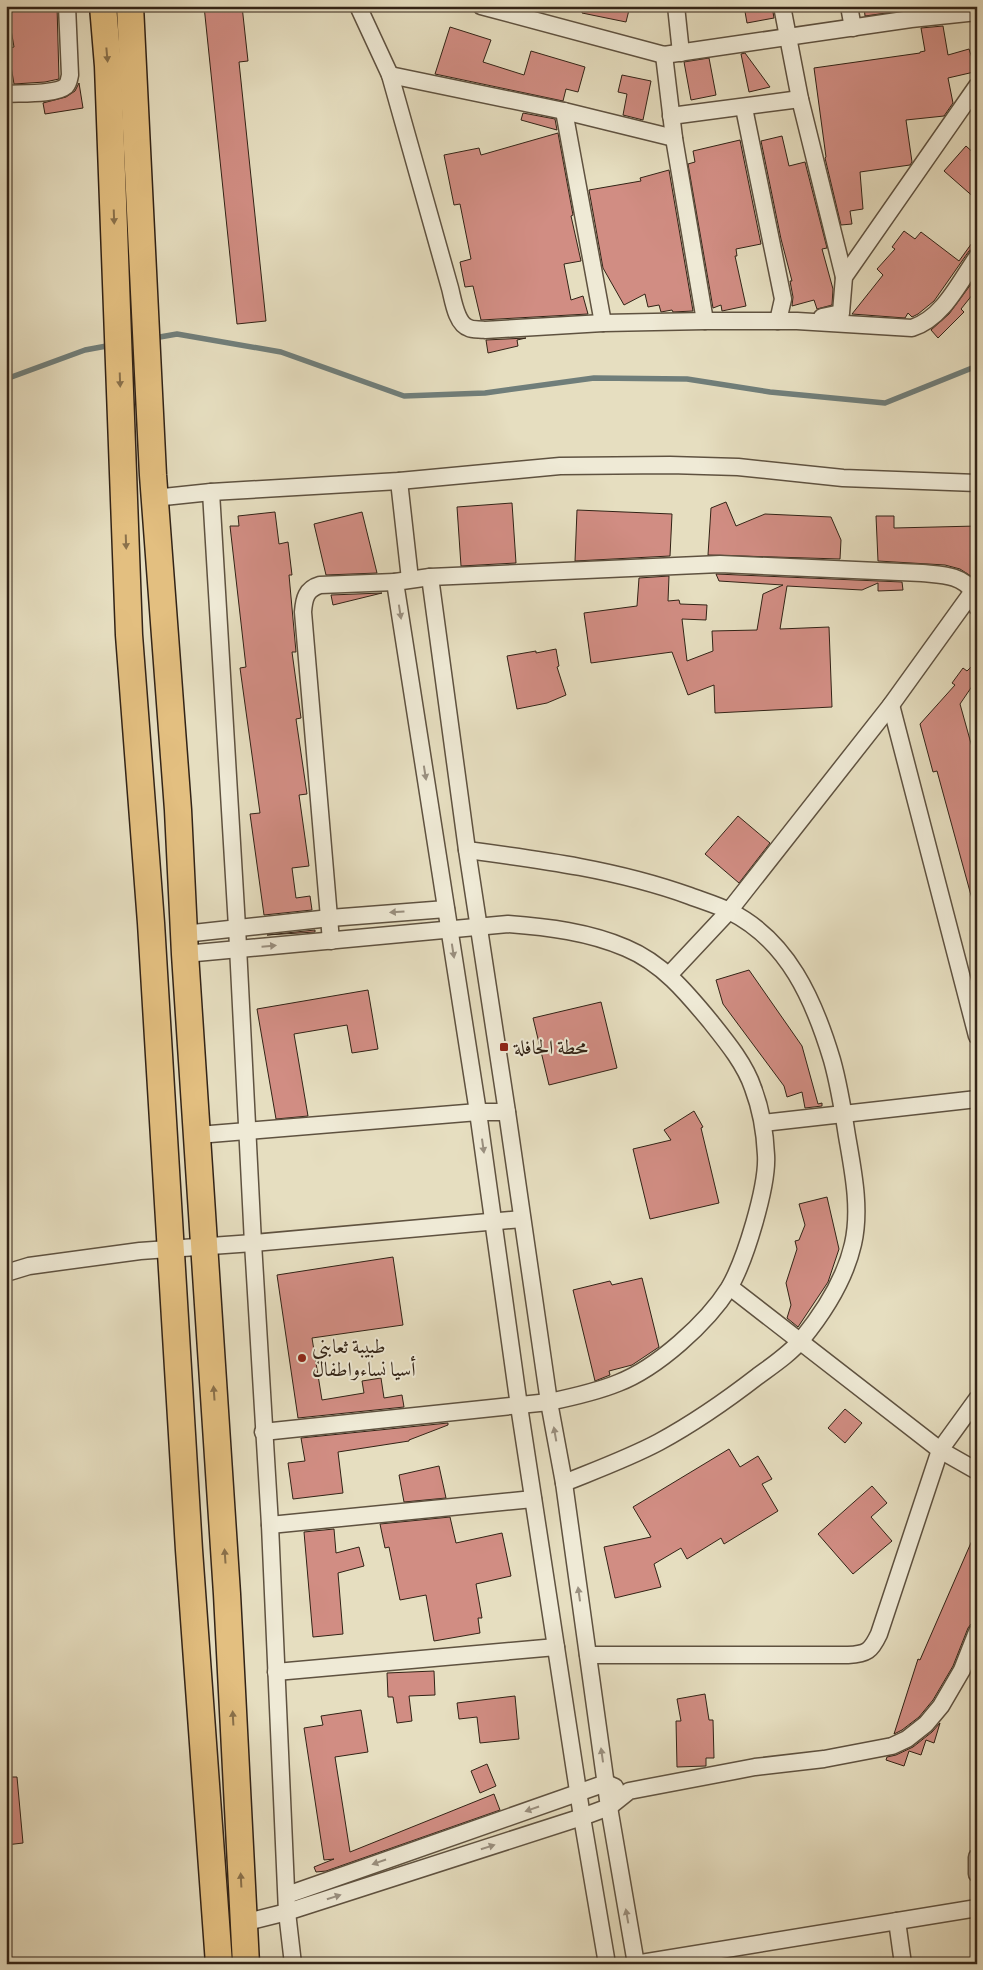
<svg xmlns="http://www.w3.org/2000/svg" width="983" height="1970" viewBox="0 0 983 1970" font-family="'EB Garamond',Amiri,serif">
  <rect width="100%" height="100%" fill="#e6dec0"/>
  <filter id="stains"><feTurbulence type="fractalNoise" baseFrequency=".004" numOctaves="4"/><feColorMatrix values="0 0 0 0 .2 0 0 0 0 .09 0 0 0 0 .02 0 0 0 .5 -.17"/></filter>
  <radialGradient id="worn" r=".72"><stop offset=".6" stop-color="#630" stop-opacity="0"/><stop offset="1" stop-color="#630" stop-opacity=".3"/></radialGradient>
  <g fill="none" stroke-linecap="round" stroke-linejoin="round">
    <g stroke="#707e7a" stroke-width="5.5">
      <path d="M154,338L177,334L281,352L404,396L485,393L594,378L687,379L770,392L885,403L977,366"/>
      <path d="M6,379L85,350L112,345"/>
    </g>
  </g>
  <g fill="#d18d83" stroke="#322316">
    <path d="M7,6H57L59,79L45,82L14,84L11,66H6V49L14,47Z"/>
    <path d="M204,6H242L248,61L239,62L266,321L237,324Z"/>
    <path d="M583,6H630L626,22L582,13Z"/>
    <path d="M744,6H772L774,18L747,23Z"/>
    <path d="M864,6H914L915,9L865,16Z"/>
    <path d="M943,26L948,55L969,49L974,64L972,65L974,72L948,78L953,103L944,116L906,120L912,162L910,165L860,172L863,209L850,211L852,224L841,225L825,158L826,157L814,68L920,53V52L925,51L921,28Z"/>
    <path d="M450,27L491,40L483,62L524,75L531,51L585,67L578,92L566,89L563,101L435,74Z"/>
    <path d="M745,53L770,87L749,92L741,54Z"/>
    <path d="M709,58L716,95L691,100L684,62Z"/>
    <path d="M622,75L651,81L643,120L623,115L627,94L618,92Z"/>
    <path d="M79,83L83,108L45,114L43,103L66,97L75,91Z"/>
    <path d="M523,113L555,119L557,130L521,120Z"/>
    <path d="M558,133L573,215L571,216L581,261L564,264L571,300L583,296L588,314L481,320L473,286L465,287L460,262L471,259L460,204L454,205L444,155L479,148L481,155Z"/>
    <path d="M782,136L789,166L805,162L827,248L822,249L833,289L832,305L817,309L814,300L792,306L793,297L790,281H792L781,239L761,141Z"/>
    <path d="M740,140L761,244L736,249L737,256H735L746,306L722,311L721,305L713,308L688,164L695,162L693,151Z"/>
    <path d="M966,146L977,156V200L944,171Z"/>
    <path d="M669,170L693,311L673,312L672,310L661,312L659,305L648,307L645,294L624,305L603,268L589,190L641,181L640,178Z"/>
    <path d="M904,231L915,239L921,232L959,261L977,236V247L969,251L934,301L918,314L912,317L908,313L905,318L852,314L883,275L877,269L895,249L892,247Z"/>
    <path d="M977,276V289L961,309L964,312L938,338L931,330L949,314Z"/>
    <path d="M526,338L517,340L518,346L488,353L486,340Z"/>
    <path d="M726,502L736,526L765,514L831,517L841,540L840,559L708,555L711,508Z"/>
    <path d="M512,503L516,563L461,566L457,507Z"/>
    <path d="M577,510L672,514L670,556L575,561Z"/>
    <path d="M275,512L279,544L288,542L292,575H289L296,652H292L301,718L296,719L307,794L299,795L309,866L292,868L296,898L310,896L312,910L264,915L250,814L260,813L240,668L246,667L230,526H239L238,516Z"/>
    <path d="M362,512L377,573L326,575L314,524Z"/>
    <path d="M876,516H894V528L977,526V577L974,578L960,569L945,565L878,561Z"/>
    <path d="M716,574L902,582L903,590L878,591V583L862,590L787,586L780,629L829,627L832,707L715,713L714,685L688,695L672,652L591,663L584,613L637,606L639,578L669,576L668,601L679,600L680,604L707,605L706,620L682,619L687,661L713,651L712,631L757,630L763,594L783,585L719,581Z"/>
    <path d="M382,593L333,605L331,595Z"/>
    <path d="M556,649L559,666L557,667L566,695L547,703L517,709L507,656L536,651V653Z"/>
    <path d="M977,661V679L960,704L977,765V898L972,899L937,771L933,772L920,724L955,685L952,683L963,668L967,671Z"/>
    <path d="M738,816L770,843L739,883L705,854Z"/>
    <path d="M315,930V932L267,935Z"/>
    <path d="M749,970L802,1046L818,1104L822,1103V1106L805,1108L802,1092L787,1097L784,1086L723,1004L716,980Z"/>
    <path d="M368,990L378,1049L352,1053L347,1025L294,1034L308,1116L276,1119L257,1009Z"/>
    <path d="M601,1002L617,1068L549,1085L533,1018Z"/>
    <path d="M694,1111L703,1127L701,1128L719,1203L650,1219L633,1149L671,1140L664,1130Z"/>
    <path d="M827,1197L839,1249L828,1282L798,1327L787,1318L791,1305L786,1283L797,1249L795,1241L799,1240L805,1225L799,1204Z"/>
    <path d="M393,1257L403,1325L312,1338L322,1400L364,1393L362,1381L381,1378L384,1398L402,1395L404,1407L298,1418L277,1275Z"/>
    <path d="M642,1278L659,1347L632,1365L609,1371L610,1375L595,1381L573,1290L610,1281L612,1285Z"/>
    <path d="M845,1409L862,1423L845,1443L828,1428Z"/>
    <path d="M448,1423V1425L409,1440V1441L338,1452L343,1493L293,1499L288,1463L305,1461L301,1438Z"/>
    <path d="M729,1449L740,1467L758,1456L772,1479L762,1484L778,1511L724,1544L721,1538L687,1559L681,1548L654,1564L661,1587L615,1598L604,1547L651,1537L633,1507Z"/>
    <path d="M439,1466L446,1498L404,1502L399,1475Z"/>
    <path d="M872,1486L887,1503L871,1517L892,1541L853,1574L818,1534Z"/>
    <path d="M450,1517L456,1543L502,1533L511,1576L476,1584L482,1618H478L480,1633L434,1641L426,1595L400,1600L389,1547L385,1548L380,1524Z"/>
    <path d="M334,1529L336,1553L359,1547L364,1566L338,1573L343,1634L313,1637L304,1532Z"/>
    <path d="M977,1529V1622L971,1624L968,1628L953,1666L933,1700L919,1717L902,1730L894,1734L918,1659L920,1660Z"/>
    <path d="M434,1671L435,1695L409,1696L412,1721L397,1723L393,1697H388L387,1673Z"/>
    <path d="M705,1694L709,1720H713L714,1758H706V1766L677,1767L676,1721H681L677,1699Z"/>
    <path d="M515,1696L519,1739L480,1743L477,1717L459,1719L457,1703Z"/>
    <path d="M361,1710L368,1752L335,1757L350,1852L494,1794L500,1810L326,1871L316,1872L314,1867L334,1859L324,1860L304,1728L323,1725L321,1716Z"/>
    <path d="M940,1723L934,1743L926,1740L921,1755L909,1751L904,1766L886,1760L887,1757L896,1755L913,1747L932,1732Z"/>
    <path d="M487,1764L496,1786L480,1793L471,1771Z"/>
    <path d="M6,1777H17L23,1843L6,1845Z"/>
  </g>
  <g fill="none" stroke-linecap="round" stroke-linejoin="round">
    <g stroke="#5f5240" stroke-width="19">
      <g id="minor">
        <path d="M358,6L390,75L450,288C453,299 456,324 469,328C473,330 480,329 485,330L603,323L705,321H797L912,328C943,318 959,283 977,257"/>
        <path d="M481,6L664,55L911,19L977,12"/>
        <path d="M676,6L681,53"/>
        <path d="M782,6L800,99L844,277"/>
        <path d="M849,6L853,28"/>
        <path d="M664,55L674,138L705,321"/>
        <path d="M390,75L564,111L674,138"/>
        <path d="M6,94C20,93 56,95 66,86C69,83 69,79 70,75L67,6"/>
        <path d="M744,108L783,299L778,321"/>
        <path d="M564,111L603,323"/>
        <path d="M671,116L800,99"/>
        <path d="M822,317L841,313L844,277L977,86"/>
        <path d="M399,481L410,579"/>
        <path d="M211,492L237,927L253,1243L270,1525L287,1912L293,1964"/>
        <path d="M154,498L211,492L399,481L560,466L670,465L738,467L843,478L977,483"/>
        <path d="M430,577L467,850L507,1112L549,1402L564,1483L609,1807L636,1964"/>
        <path d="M891,705L977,1036"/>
        <path d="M467,850C543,860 618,870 690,896C703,901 717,905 729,911C788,940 814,1000 832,1060C839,1085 843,1110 847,1136C853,1171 861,1209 853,1244C845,1279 824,1312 802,1339C791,1353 773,1365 758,1376C727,1400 694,1423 659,1442C629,1458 596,1470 564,1483"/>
        <path d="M184,934L330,918L446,909"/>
        <path d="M331,941L303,612C304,599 306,589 320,585L395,582"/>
        <path d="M185,954L508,924C548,927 589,932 626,948C662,963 686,992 710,1021C726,1041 745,1064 753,1088C761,1109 765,1133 766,1155C768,1186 745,1261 729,1288C707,1323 657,1368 618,1383C596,1392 573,1397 549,1402L263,1432"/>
        <path d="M669,975L729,911L891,705L976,587"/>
        <path d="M763,1123L977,1099"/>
        <path d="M198,1135L478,1112H507"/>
        <path d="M6,1273L29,1266L140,1251L253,1243L522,1219"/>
        <path d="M730,1287L940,1450L977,1471"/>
        <path d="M270,1525L533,1499"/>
        <path d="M588,1655H848C867,1654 871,1651 879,1634L940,1450L977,1399"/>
        <path d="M276,1672L556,1647"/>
        <path d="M977,1857V1874"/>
        <path d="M287,1895L606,1783L615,1787"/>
        <path d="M897,1921L903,1964"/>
        <path d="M243,1923L287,1912L582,1817L609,1807L629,1791L755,1767L824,1759L892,1746L907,1739L926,1724L941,1706L962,1670L977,1632"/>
        <path d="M607,1964L582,1817L519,1406L478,1112L395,582L430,577L720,564L922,573C940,575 962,574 973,592C975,596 976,603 977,607"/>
        <path d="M635,1964L977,1908"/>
      </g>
    </g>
    <g stroke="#322316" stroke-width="29">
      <g id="trunk">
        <path d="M103,6L108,66L129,635L151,923L189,1550L219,1964"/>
        <path d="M130,6L153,475L178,810L185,954L227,1594L246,1964"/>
      </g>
    </g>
    <use href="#minor" stroke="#efead6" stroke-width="16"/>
    <use href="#trunk" stroke="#e3bf80" stroke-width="26"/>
  </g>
  <defs><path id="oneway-solid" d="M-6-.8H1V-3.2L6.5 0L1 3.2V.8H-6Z" transform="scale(1.25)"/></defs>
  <g fill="#8a714b">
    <use href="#oneway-solid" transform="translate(107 55) rotate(85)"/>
    <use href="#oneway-solid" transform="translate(114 217) rotate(88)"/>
    <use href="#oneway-solid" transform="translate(120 380) rotate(88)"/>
    <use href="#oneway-solid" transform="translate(126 542) rotate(88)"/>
    <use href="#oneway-solid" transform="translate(214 1393) rotate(-94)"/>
    <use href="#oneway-solid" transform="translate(225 1556) rotate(-94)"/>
    <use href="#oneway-solid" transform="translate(233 1718) rotate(-93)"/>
    <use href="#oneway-solid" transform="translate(241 1880) rotate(-93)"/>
  </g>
  <g fill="#9a9080">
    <use href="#oneway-solid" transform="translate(400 612) rotate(81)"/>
    <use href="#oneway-solid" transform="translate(425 773) rotate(81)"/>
    <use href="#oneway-solid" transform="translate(397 912) rotate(176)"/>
    <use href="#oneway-solid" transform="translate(269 946) rotate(-5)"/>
    <use href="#oneway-solid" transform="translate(453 951) rotate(81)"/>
    <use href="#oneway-solid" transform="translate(483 1146) rotate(82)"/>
    <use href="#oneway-solid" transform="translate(555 1434) rotate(-100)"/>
    <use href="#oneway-solid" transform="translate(579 1594) rotate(-98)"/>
    <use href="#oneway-solid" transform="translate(602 1755) rotate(-98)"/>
    <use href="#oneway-solid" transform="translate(532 1809) rotate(161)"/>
    <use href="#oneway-solid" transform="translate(488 1847) rotate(-18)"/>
    <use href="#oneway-solid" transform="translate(379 1862) rotate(161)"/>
    <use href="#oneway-solid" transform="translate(334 1897) rotate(-18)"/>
    <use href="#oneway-solid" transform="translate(627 1916) rotate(-100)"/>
  </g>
  <g fill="#8f2418" stroke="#efead6" stroke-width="2">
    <rect x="499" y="1042" width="10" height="10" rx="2.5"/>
    <circle cx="302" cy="1358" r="5"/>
  </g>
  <g text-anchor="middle" stroke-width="4" stroke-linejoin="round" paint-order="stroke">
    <g font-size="20" fill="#322316" stroke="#efead6" text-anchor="start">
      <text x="514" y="1054">محطة الحافلة</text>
      <text x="312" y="1353">طبيبة ثعابني<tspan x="312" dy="23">أسيا نساءواطفال</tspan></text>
    </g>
  </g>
  <rect width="983" height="1970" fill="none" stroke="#e6dec0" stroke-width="25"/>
  <rect x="8" y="8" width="968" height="1955" fill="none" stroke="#322316" stroke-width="2.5"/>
  <rect x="12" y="12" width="958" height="1945" fill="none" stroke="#322316"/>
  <rect width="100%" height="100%" filter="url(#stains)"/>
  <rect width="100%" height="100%" fill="url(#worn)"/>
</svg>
